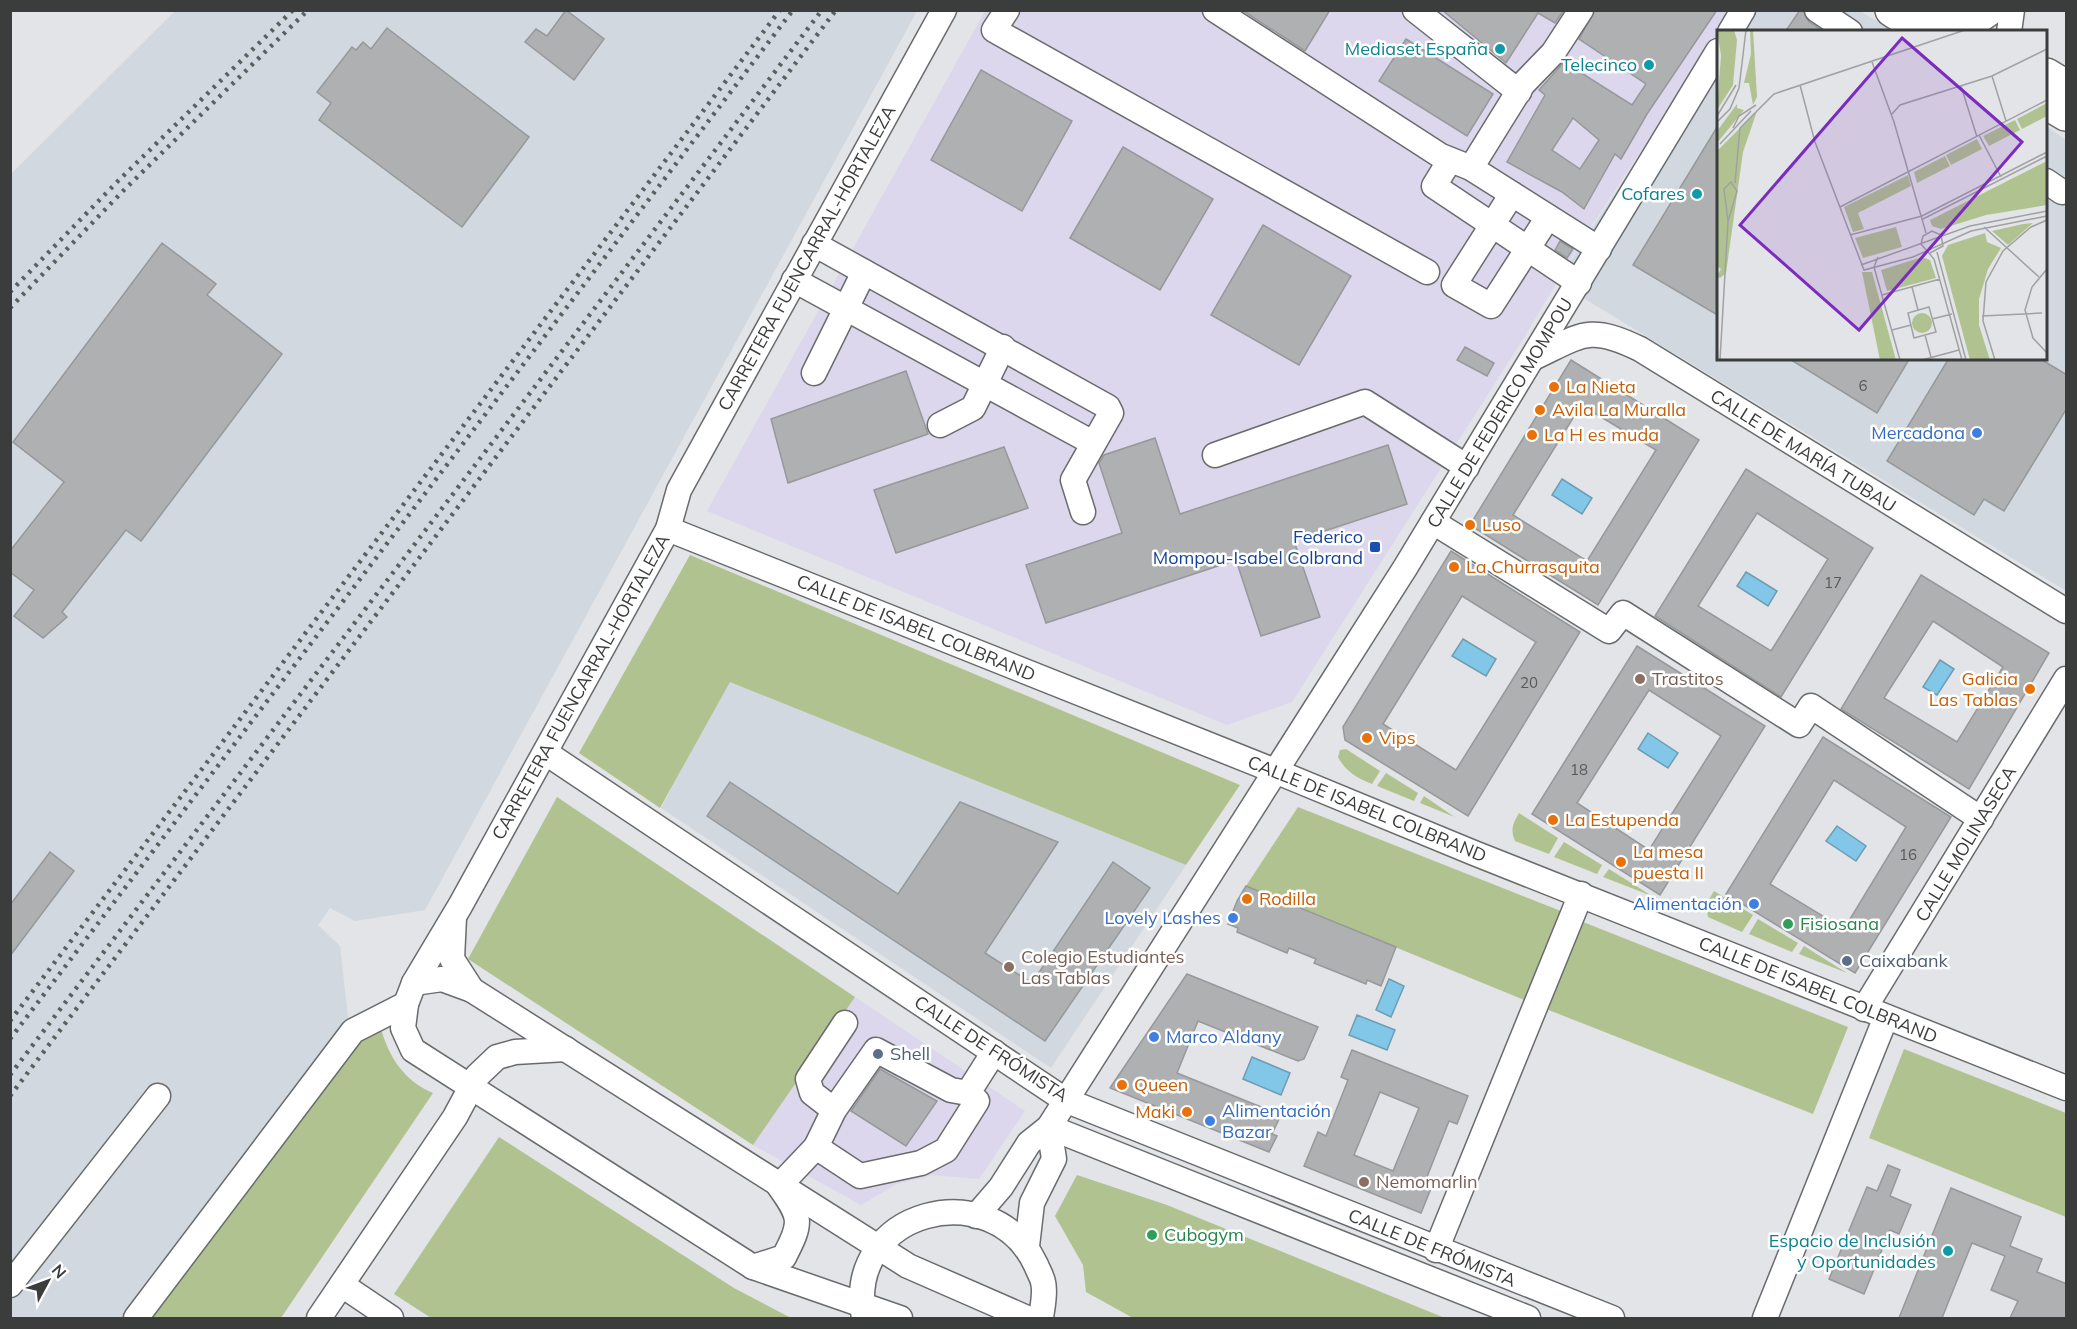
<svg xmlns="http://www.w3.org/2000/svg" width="2077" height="1329" viewBox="0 0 2077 1329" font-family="Mulish,sans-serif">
  <rect width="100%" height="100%" fill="#e2e4e7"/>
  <g fill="#dcd7ec">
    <path d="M985,11H1734L1586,234L1520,344L1292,702L1227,725L707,511Z"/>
    <path d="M855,997L1025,1111L979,1179L933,1175L897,1184L861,1205L753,1145Z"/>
  </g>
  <g fill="#d1d8e0">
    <path d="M1734,10L1860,11L1893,31L1721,32Z"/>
    <path d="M175,11H917L425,910L355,921L330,908L318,925L340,946L349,1026L125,1318H11L10,175Z"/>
    <path d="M1718,35V358H2046V126L2066,140V591L1557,282Z"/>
    <path d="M729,681L1186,865L1051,1068L661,808Z"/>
  </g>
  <g fill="#b1c291">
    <path d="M690,555L1240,785L1186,865L730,682L660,808L579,753Z"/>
    <path d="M1346,749L1380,771L1372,784C1357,778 1346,772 1338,757L1340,750Z"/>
    <path d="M1386,773L1418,793L1414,801L1377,786Z"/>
    <path d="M1424,796L1456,818H1457L1420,803Z"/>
    <path d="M557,797L855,997L753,1145L468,959Z"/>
    <path d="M1298,807L1566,913L1529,1002L1246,886Z"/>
    <path d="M1519,813L1558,838L1549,854L1515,841C1510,830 1513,823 1519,813Z"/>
    <path d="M1564,842L1602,865L1597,874L1554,857Z"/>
    <path d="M1609,869L1652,896L1603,877Z"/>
    <path d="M1714,891L1753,915L1742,932L1708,917L1706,905Z"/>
    <path d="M1758,919L1798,943L1792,952L1749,934Z"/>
    <path d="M1578,920L1848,1027L1813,1114L1541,1007Z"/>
    <path d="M1804,946L1847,973L1799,954Z"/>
    <path d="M380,1026C389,1057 403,1080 433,1093L281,1318H146L352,1041Z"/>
    <path d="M1904,1049L2066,1113V1217L1869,1138Z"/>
    <path d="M499,1137L734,1288L791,1318H431L394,1294Z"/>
    <path d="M1077,1175L1167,1205L1445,1318H1133L1086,1292L1083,1265L1055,1216Z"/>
  </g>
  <g fill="#82c7e7" stroke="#6d9db4" stroke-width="1.5">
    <path d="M1562,479L1592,498L1582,514L1552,495Z"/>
    <path d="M1746,572L1777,591L1768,606L1737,586Z"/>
    <path d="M1463,639L1496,659L1486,676L1452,656Z"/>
    <path d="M1940,660L1954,669L1937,695L1923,687Z"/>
    <path d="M1648,733L1678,753L1668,768L1638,749Z"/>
    <path d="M1837,826L1866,846L1856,861L1826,841Z"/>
    <path d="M1389,979L1404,986L1391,1017L1376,1010Z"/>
    <path d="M1357,1015L1395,1030L1387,1050L1349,1035Z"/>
    <path d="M1252,1057L1290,1073L1281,1095L1243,1079Z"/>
  </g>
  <g fill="#aeb0b2" stroke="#96989a" stroke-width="1.5" fill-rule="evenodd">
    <path d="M566,10L604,39L574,80L525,42L536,29L547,36Z"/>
    <path d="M1242,10H1330L1305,51Z"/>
    <path d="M1442,10H1564L1555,23L1538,13L1506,63Z"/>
    <path d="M1595,10H1717L1647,114L1621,159L1615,154L1584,209L1562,192L1507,162L1545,95L1539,90L1564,62L1632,105L1646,84L1579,39ZM1573,118L1599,140L1580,169L1552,150Z"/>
    <path d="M1800,10H1803L1809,22L1824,32H1785Z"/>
    <path d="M387,28L529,137L462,227L319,120L331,103L317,92L352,47L356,50L363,42L371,49Z"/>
    <path d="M1406,39L1493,94L1467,136L1379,81Z"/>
    <path d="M981,70L1072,121L1022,211L931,160Z"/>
    <path d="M1719,124V316L1633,265Z"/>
    <path d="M1123,147L1213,199L1160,290L1070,238Z"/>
    <path d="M1263,225L1351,276L1299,365L1211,315Z"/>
    <path d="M1560,241L1573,249L1567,258L1555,250Z"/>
    <path d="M162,243L216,284L207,295L282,354L141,541L126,530L62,612L67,617L43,638L14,616L34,590L10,572V551L64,482L13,442Z"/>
    <path d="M1465,347L1494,363L1487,376L1457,360Z"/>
    <path d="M1788,358H1910L1877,413Z"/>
    <path d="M1949,358H2039L2067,375V408L2004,511L1984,499L1974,515L1887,461Z"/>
    <path d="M1571,360L1699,440L1598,605L1470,525ZM1581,405L1656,450L1587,561L1513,515Z"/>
    <path d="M906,371L928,434L788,483L771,419Z"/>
    <path d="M1155,438L1180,514L1388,445L1407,504L1294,541L1320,617L1261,636L1236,560L1046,623L1026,565L1122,533L1099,463L1104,455Z"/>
    <path d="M1004,447L1028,508L896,553L874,490Z"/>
    <path d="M1746,469L1873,548L1781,697L1655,616ZM1757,513L1828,559L1771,651L1698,606Z"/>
    <path d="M1451,551L1580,632L1468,816L1345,740L1343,727ZM1462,596L1536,642L1456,770L1383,724Z"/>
    <path d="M1921,575L2049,653L1969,789L1841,709ZM1933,621L2003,667L1957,742L1884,698Z"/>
    <path d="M1637,646L1765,726L1660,895L1532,814ZM1649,690L1721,736L1649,850L1577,803Z"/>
    <path d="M1823,737L1951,817L1855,973L1726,894ZM1834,780L1906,827L1844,929L1770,884Z"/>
    <path d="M730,782L898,894L960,802L1058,842L985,953L1032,983L1113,862L1150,888L1045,1041L707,816Z"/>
    <path d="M50,852L74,871L10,956V905Z"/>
    <path d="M1246,886L1396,947L1381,986L1367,980L1366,984L1314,963L1316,959L1289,948L1287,953L1237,932L1238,928L1228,924L1237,901Z"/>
    <path d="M1187,974L1318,1027L1304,1059L1298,1061L1198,1021L1177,1073L1276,1113L1279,1119L1272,1134L1277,1136L1269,1152L1110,1088Z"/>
    <path d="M1352,1050L1468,1096L1457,1124L1449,1121L1425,1182L1432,1186L1421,1213L1304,1166L1318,1132L1326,1136L1348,1080L1341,1077ZM1380,1092L1419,1108L1393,1171L1354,1155Z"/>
    <path d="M880,1069L937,1101L906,1146L851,1111Z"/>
    <path d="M1888,1165L1900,1170L1890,1196L1911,1205L1899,1234L1890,1230L1864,1294L1829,1279L1867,1187L1877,1191Z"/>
    <path d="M1951,1188L2021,1217L2010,1246L2042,1259L2037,1272L2067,1284V1318H2010L2018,1301L1991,1290L2005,1256L1972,1243L1942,1318H1899Z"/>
  </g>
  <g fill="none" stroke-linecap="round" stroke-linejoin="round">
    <g stroke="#696b6d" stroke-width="27">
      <g id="minor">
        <path d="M1007,10L994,30L1427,272"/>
        <path d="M1215,10L1441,156L1471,168L1599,249"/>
        <path d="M1415,10L1519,92"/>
        <path d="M1817,10L1850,32"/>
        <path d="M1968,29L1995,10"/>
        <path d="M1730,32L1743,10"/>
        <path d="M2009,32L2012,10"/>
        <path d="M1450,160L1434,186L1579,283"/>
        <path d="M1471,168L1523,84L1553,53L1581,10"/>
        <path d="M2046,181L2062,192"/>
        <path d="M1512,194L1454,285L1491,306L1548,217"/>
        <path d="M814,244L1108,407L1111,413L1073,480L1083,512"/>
        <path d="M794,280L1093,443"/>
        <path d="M1533,358C1582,335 1588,324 1640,349L2066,611"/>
        <path d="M814,373L864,272"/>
        <path d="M940,425L973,408L1003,347"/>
        <path d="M1215,455L1365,402L1467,467"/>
        <path d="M1433,522L1609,631L1623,613L1799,725L1811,706L1981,819"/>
        <path d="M668,529L1275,771L1474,853L2066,1088"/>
        <path d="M546,753L1065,1100L1612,1318"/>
        <path d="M454,917L452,959L472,990"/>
        <path d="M414,983L442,979L472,990L908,1266L1027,1318"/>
        <path d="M1864,1009L2066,679"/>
        <path d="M834,1110L812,1093L808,1079L845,1023"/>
        <path d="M1049,1127L1528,1318"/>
        <path d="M816,1147L834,1110L876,1050L951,1090L968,1093"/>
        <path d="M976,1216L1001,1187L1029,1143L1049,1127L1405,568L1718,51"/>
        <path d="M1027,1246L1032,1203L1054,1159L1049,1127"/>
        <path d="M1436,1250L1581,894"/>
        <path d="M753,1267L784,1257C802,1222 802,1218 779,1186L816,1147L860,1176L921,1163L946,1150L977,1101L968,1093L994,1052"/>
        <path d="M10,1285L158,1096"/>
        <path d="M342,1285L391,1318"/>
        <path d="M136,1318L353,1031L406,1004"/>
        <path d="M319,1318L455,1117L477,1076L497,1057L515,1052L566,1049"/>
        <path d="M864,1318C843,1210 993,1172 1036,1265C1038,1270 1042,1277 1043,1282C1046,1293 1042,1308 1041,1318"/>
        <path d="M900,1318L753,1267L413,1050L403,1028L406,1004L414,983L460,906L668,529L679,490L944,10"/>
        <path d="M1765,1318L1886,1017"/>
      </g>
    </g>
    <g stroke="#696b6d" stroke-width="36">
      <g id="highway">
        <path d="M1892,10L1926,32"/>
        <path d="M1938,10L1972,32"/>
        <path d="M2046,75L2066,87"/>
        <path d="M2046,102L2066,114"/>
      </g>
    </g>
    <use href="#minor" stroke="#fff" stroke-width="24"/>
    <use href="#highway" stroke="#fff" stroke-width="33"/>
    <g stroke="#5d5f5f" stroke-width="4.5" stroke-dasharray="3 6" stroke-linecap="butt">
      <path d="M10,292L117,182L293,10"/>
      <path d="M10,308L124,190L308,10"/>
      <path d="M10,1021L780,10"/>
      <path d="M10,1039L793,10"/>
      <path d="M10,1075L822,10"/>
      <path d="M10,1096L836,10"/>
    </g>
  </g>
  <g fill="#0f9aa8" stroke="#fff" stroke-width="2">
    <circle cx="1500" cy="49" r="6"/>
    <circle cx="1649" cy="65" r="6"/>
    <circle cx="1697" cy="194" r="6"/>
    <circle cx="1948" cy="1251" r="6"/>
  </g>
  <g fill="#e8710a" stroke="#fff" stroke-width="2">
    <circle cx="1554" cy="387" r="6"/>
    <circle cx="1540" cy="410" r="6"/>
    <circle cx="1532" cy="435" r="6"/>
    <circle cx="1470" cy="525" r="6"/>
    <circle cx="1454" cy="567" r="6"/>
    <circle cx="2030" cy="689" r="6"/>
    <circle cx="1367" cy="738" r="6"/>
    <circle cx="1553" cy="820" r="6"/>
    <circle cx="1621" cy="862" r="6"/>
    <circle cx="1247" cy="899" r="6"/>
    <circle cx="1122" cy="1085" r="6"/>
    <circle cx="1187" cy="1112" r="6"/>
  </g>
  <g fill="#3f7fe0" stroke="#fff" stroke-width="2">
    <circle cx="1977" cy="433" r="6"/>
    <circle cx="1754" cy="904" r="6"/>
    <circle cx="1233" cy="918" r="6"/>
    <circle cx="1154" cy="1037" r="6"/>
    <circle cx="1210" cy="1121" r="6"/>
  </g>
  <rect fill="#1a4fb4" stroke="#fff" stroke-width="2" x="1369" y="541" width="12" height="12" rx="3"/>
  <g fill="#8d6e63" stroke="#fff" stroke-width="2">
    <circle cx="1640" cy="679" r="6"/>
    <circle cx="1009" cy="967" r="6"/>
    <circle cx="1364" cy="1182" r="6"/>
  </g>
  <g fill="#2e9e5b" stroke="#fff" stroke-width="2">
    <circle cx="1788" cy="924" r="6"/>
    <circle cx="1152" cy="1235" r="6"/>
  </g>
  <g fill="#5c6f8a" stroke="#fff" stroke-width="2">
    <circle cx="1847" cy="961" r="6"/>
    <circle cx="878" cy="1054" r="6"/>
  </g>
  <g text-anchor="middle" stroke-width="5" stroke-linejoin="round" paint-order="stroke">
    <g font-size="15" fill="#58595a">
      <text x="1863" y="391">6</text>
      <text x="1833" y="588">17</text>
      <text x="1529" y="688">20</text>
      <text x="1579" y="775">18</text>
      <text x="1908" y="860">16</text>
    </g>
    <g font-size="18" fill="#0d838f" stroke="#fff" text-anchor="end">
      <text x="1488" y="55">Mediaset España</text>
      <text x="1637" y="71">Telecinco</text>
      <text x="1685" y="200">Cofares</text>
      <text x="1936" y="1247">Espacio de Inclusión<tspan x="1936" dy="21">y Oportunidades</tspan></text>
    </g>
    <g font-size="18" fill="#3b3c3c" stroke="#fff">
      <text transform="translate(807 258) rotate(-61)" y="6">CARRETERA FUENCARRAL-HORTALEZA</text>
      <text transform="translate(1500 413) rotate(-59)" y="6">CALLE DE FEDERICO MOMPOU</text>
      <text transform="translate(1803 451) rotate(32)" y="6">CALLE DE MARÍA TUBAU</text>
      <text transform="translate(916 628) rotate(22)" y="6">CALLE DE ISABEL COLBRAND</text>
      <text transform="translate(581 687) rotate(-61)" y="6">CARRETERA FUENCARRAL-HORTALEZA</text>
      <text transform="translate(1367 809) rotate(22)" y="6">CALLE DE ISABEL COLBRAND</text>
      <text transform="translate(1966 844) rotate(-59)" y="6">CALLE MOLINASECA</text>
      <text transform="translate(1818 990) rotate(22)" y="6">CALLE DE ISABEL COLBRAND</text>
      <text transform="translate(991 1049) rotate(33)" y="6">CALLE DE FRÓMISTA</text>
      <text transform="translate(1432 1248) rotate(22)" y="6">CALLE DE FRÓMISTA</text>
    </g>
    <g font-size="18" fill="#c56008" stroke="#fff" text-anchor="start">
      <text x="1566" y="393">La Nieta</text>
      <text x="1552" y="416">Avila La Muralla</text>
      <text x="1544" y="441">La H es muda</text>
      <text x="1482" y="531">Luso</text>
      <text x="1466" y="573">La Churrasquita</text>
      <text x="2018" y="685" text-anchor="end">Galicia<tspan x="2018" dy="21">Las Tablas</tspan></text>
      <text x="1379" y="744">Vips</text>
      <text x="1565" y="826">La Estupenda</text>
      <text x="1633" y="858">La mesa<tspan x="1633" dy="21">puesta II</tspan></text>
      <text x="1259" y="905">Rodilla</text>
      <text x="1134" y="1091">Queen</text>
      <text x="1175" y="1118" text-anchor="end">Maki</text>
    </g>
    <g font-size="18" fill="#366cbe" stroke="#fff" text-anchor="end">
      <text x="1965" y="439">Mercadona</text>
      <text x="1742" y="910">Alimentación</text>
      <text x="1221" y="924">Lovely Lashes</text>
      <text x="1166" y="1043" text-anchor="start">Marco Aldany</text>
      <text x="1222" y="1117" text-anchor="start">Alimentación<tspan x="1222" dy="21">Bazar</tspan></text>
    </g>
    <g font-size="18" fill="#164399" stroke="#fff" text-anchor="end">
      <text x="1363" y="543">Federico<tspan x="1363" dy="21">Mompou-Isabel Colbrand</tspan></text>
    </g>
    <g font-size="18" fill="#785e54" stroke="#fff" text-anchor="start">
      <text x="1652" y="685">Trastitos</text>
      <text x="1021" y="963">Colegio Estudiantes<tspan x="1021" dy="21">Las Tablas</tspan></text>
      <text x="1376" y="1188">Nemomarlin</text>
    </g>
    <g font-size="18" fill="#27864d" stroke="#fff" text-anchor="start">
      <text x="1800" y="930">Fisiosana</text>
      <text x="1164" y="1241">Cubogym</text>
    </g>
    <g font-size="18" fill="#4e5e75" stroke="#fff" text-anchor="start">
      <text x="1859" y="967">Caixabank</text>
      <text x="890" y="1060">Shell</text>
    </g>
  </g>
  <g transform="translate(1717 30)">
    <rect width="330" height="330" fill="#e2e4e7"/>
    <path d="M0,0H17L20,10L16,55L0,80L4,25ZM33,0H36L40,67L36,75L32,53H27L34,24ZM330,73V86L305,99L300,89ZM20,74V78L27,80L0,113V101ZM40,81L26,122L9,243L3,248L0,246L4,239L0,236V121ZM298,90L303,100L272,116L266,106ZM260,109L265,119L234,135L229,125ZM228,126L233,136L200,153L197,142ZM330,131V175L269,185L224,199L215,196L213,190L223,185ZM191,145L194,156L141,183L147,199L136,202L127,177ZM316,193L291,215L275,201L306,194ZM179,197L185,217L146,228L138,208ZM268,203L270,212L284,218L271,239L262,269V295L273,330H253L225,226L231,215ZM205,227L213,230L219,248L170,261L164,240ZM145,242H155L179,330H163ZM195 293a10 10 0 1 1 20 0a10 10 0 1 1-20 0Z" fill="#b1c291"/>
    <path fill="none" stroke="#9fa1a3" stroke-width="1.5" d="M155,32L177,92L209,203M275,46L289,91M83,55L98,112L147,240L196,227L254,201L330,186M244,56L260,107M175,84L183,75L275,46L330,19M0,86L19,55M0,92L13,79L22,58L29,0M16,98L22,86L39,75M262,105L284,147M3,114L34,81M18,153L23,98L57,64L248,0M123,177L330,70M206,189L330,126M267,197L322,247M133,205L205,186L330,122M220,222L249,330M213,223L226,216L224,205L215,201L206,206L204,214L217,229L245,330M161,227L157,237L183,330M144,235L253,196L330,181M330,239L315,257L308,280L316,308L330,323M195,257L201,280M165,265L223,249M212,277L219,302L197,308L191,283ZM265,286L325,283M215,289L235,284M175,300L194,295M208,305L214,327M3,330L11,191L7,159L14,152L20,161L11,191M205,330L242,320M278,330L266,291L269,252L286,221L314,197L330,190"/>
    <path fill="#7b2cbf" fill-opacity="0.15" stroke="#7b2cbf" stroke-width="3" d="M185,8L305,112L142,300L23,195Z"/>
    <rect width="330" height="330" fill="none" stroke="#3b3c3c" stroke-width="3"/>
  </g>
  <rect width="2077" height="1329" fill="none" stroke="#3b3c3c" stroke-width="24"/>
  <g transform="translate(48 1281) rotate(49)" stroke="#ffffff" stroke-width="4.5" paint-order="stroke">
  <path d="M0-4.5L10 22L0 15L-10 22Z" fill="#3b3c3c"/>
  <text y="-9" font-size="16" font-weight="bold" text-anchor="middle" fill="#3b3c3c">N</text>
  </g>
</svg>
